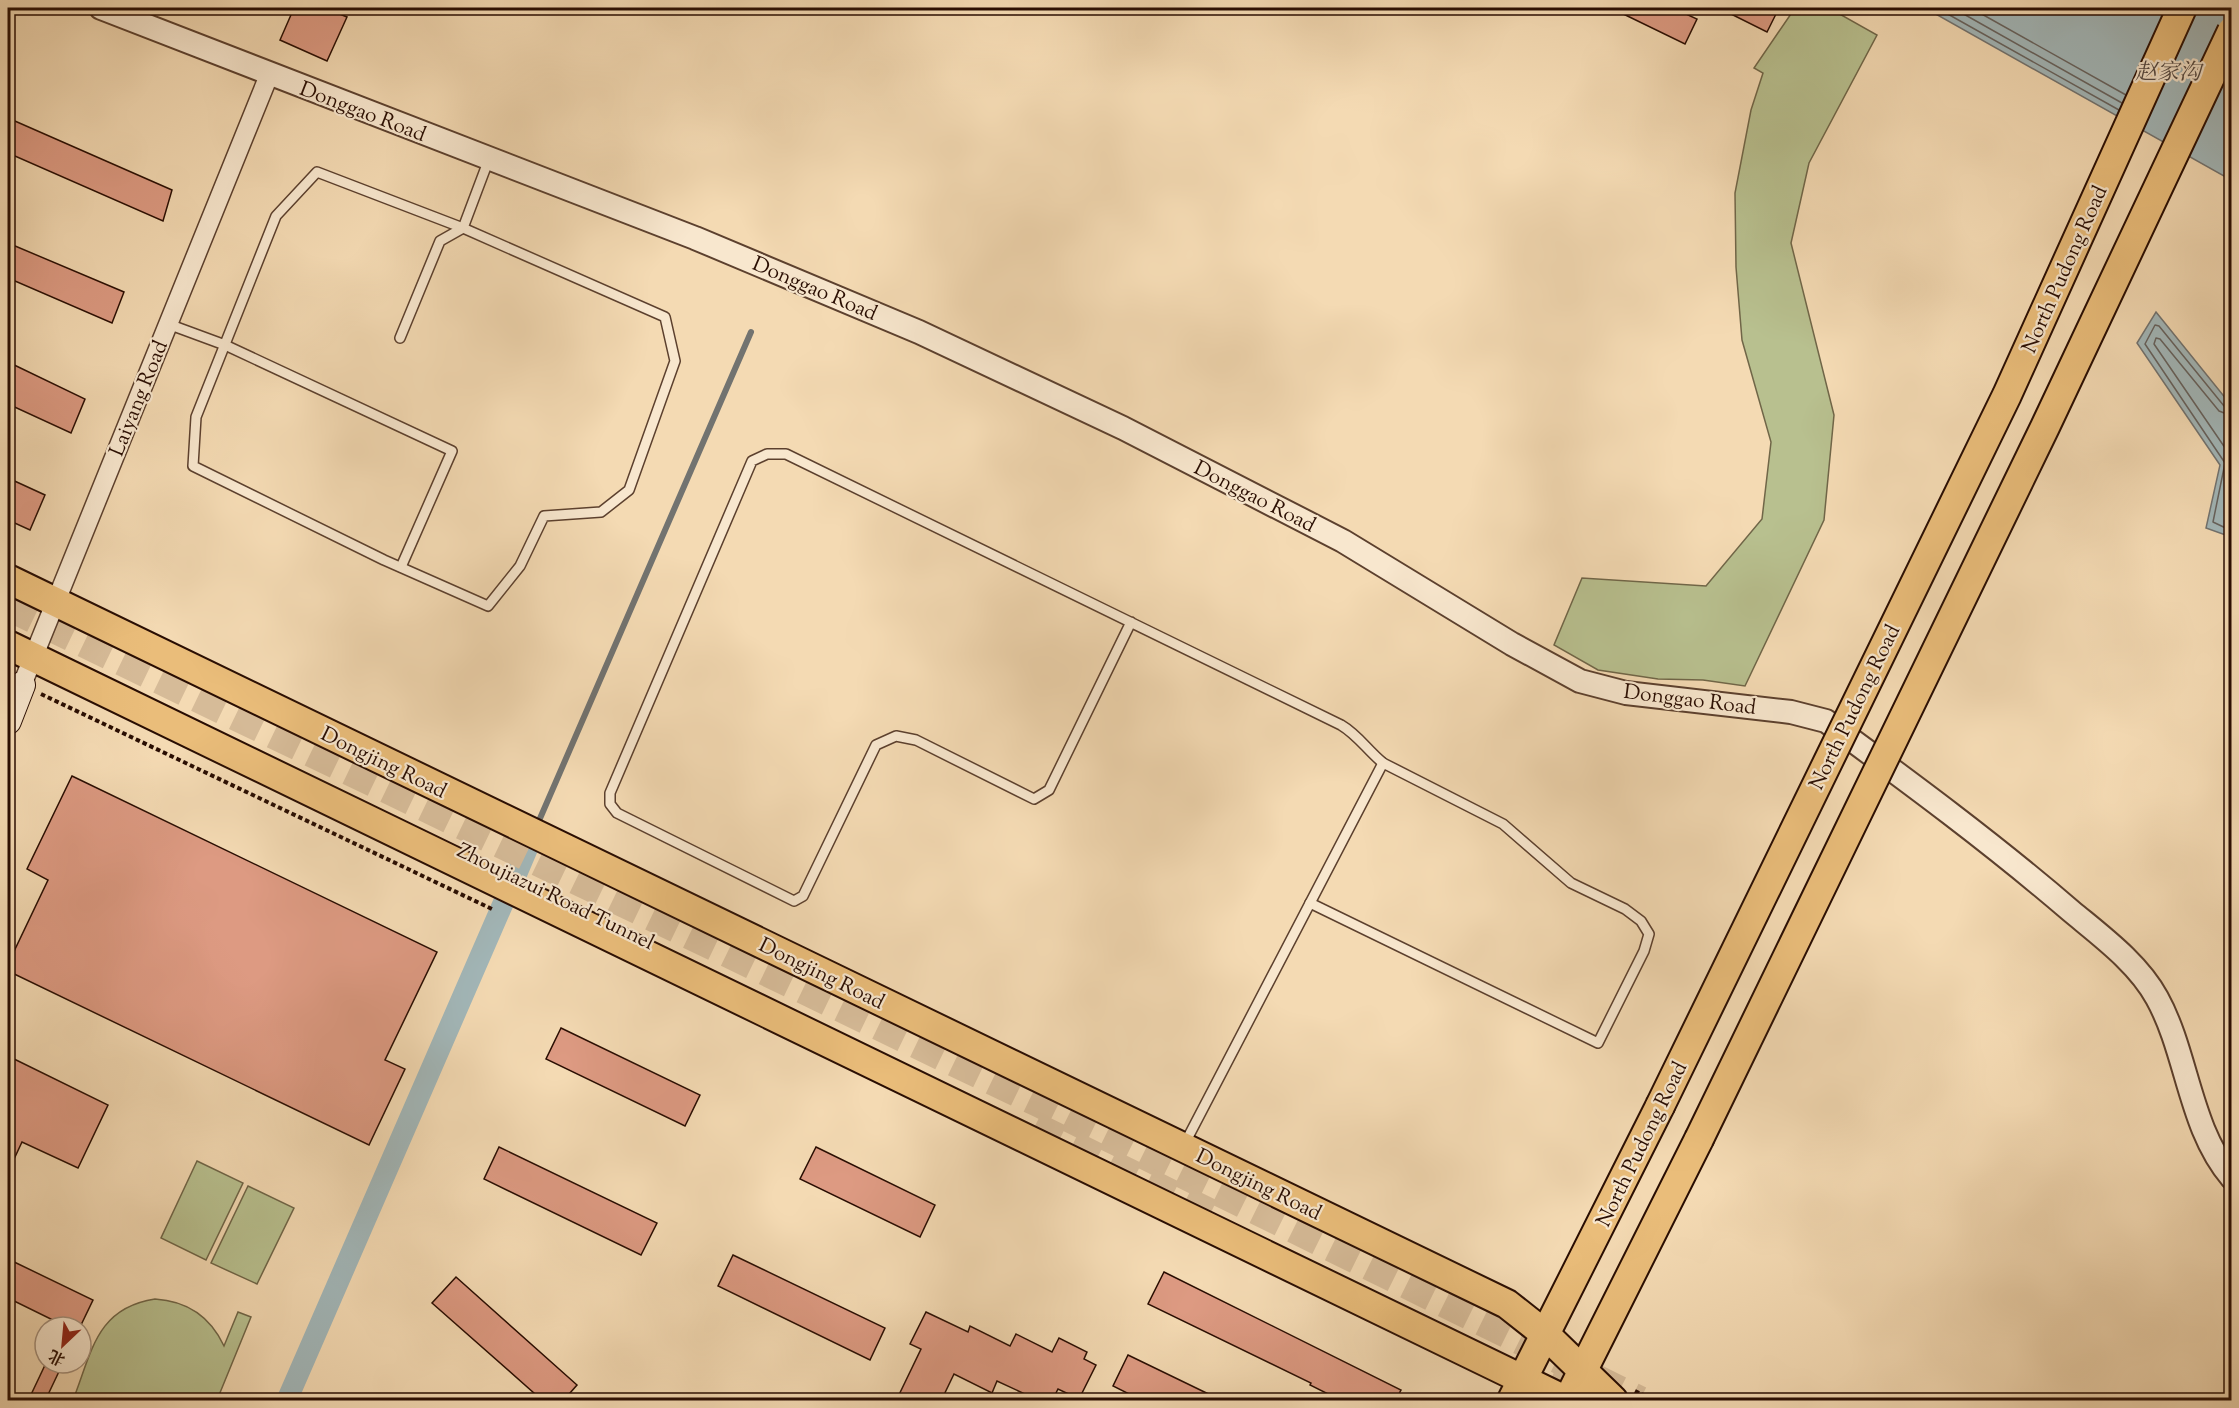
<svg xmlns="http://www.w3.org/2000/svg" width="2239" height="1408" viewBox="0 0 2239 1408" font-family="'Sorts Mill Goudy','Noto Serif SC',serif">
  <rect width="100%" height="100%" fill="#f4dab3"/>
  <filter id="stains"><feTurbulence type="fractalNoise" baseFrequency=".00333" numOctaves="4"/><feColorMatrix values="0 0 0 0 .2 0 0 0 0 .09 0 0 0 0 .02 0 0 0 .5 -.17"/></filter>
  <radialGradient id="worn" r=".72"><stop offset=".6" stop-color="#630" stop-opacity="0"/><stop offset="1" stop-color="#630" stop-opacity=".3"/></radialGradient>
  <g fill="#b8c08f" stroke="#706648" stroke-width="1.5">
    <path d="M1795,8H1829L1877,35L1809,163L1791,243L1834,415L1824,520L1745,686L1703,680L1658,679L1598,670L1554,645L1582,578L1706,586L1762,519L1771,442L1742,340L1736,267L1735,193L1751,110L1763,73L1754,68Z"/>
    <path d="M197,1161L243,1183L206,1260L161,1238Z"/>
    <path d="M248,1186L294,1208L257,1284L211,1263Z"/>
    <path d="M155,1299C187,1301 210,1316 224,1346L238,1312L251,1317L217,1400H73C92,1352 96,1308 155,1299Z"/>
  </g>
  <g fill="#a2b7b9" stroke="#727370" stroke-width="1.5">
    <path d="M1925,8H2213L2231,17V180Z"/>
    <path d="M2156,312L2231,405V537L2206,528L2220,465L2137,343Z"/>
  </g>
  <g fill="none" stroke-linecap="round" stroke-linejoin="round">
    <g stroke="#66625e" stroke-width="1.5">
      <path d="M1937,8L2119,110"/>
      <path d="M1953,8L2122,103"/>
      <path d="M1971,8L2126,95"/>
      <path d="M2232,408L2224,406L2159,326L2155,325L2145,344L2225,463L2213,522L2232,531"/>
      <path d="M2232,416L2219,411L2160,339L2156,338L2154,344L2232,458"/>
    </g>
    <path stroke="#727370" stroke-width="6" d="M538,823L751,332"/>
    <g stroke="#a2b7b9" stroke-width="21">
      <path d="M515,878L529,845"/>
      <path d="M287,1400L505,899"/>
    </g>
  </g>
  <g fill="#dd9a82" stroke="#290d02" stroke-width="1.5">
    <path d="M294,8H325L347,17L327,61L280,40Z"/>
    <path d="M1611,8H1673L1697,19L1685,44Z"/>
    <path d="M1719,8H1767L1777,12L1767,32Z"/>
    <path d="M8,118L172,190L163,221L8,153Z"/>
    <path d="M8,243L124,292L112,323L8,278Z"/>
    <path d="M8,362L85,399L71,433L8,404Z"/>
    <path d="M8,478L45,495L30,530L8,520Z"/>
    <path d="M72,776L437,952L385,1060L405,1069L369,1145L8,971V964L48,880L27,869Z"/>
    <path d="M561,1028L700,1095L685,1126L546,1059Z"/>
    <path d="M8,1056L108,1105L78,1168L22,1142L8,1172Z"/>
    <path d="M499,1147L657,1223L641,1255L484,1179Z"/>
    <path d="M816,1147L935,1205L920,1237L800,1179Z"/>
    <path d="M733,1255L885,1328L870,1360L718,1286Z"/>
    <path d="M8,1259L93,1300L80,1327H67L8,1298Z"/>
    <path d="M1164,1272L1401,1390L1395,1401H1342L1310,1385L1311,1383L1148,1304Z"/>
    <path d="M456,1277L577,1385L563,1401H543L432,1303Z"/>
    <path d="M926,1312L968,1332L970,1326L1010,1346L1016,1334L1052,1352L1059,1338L1087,1352L1084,1359L1096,1365L1079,1399L1058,1389L1052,1401H1022L1025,1394L997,1381L992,1393L954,1374L941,1401H896L921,1349L910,1344Z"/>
    <path d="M1128,1355L1223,1401H1143L1113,1386Z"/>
    <path d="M46,1363H63L45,1401H28Z"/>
  </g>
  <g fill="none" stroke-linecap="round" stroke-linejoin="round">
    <g stroke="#d6bb98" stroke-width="28" stroke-dasharray="28 14" stroke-linecap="butt">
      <path d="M8,607L1040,1104L1640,1400"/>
      <path d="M1035,1126L1213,1214"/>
      <path d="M1550,1381L1591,1400"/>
    </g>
    <g stroke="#5c402e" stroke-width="12">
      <g id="service">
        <path d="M317,172L463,228L665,317L675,361L629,490L601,512L544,516L520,566L488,606L384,560L193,466L196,417L276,216Z"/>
        <path d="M168,324L225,345L452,451L401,567"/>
        <path d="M400,338L440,241L463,228L489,159"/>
        <path d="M1131,622L1049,790L1034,799L916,740L896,736L876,745L803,896L794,901L617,813L610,804V793L752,461L767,454H786L1341,725C1358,735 1367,750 1383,763L1503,824L1571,883L1625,909L1641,921L1649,934L1644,951L1598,1043L1310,903"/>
        <path d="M1184,1145L1383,763"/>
      </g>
    </g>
    <g stroke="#5c402e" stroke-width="21">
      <path id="minor" d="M22,685L269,75"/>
    </g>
    <g stroke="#5c402e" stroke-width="26">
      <path id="tertiary" d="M101,8L695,238L919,332L1123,428L1343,541L1512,644L1580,681L1626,693L1791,712L1826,721C1909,782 1992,843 2071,911C2101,936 2138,963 2157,998C2188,1054 2189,1128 2232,1178"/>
    </g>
    <g stroke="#290d02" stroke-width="28">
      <path id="secondary" d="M8,721L22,685"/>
    </g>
    <g stroke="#290d02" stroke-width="32">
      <g id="primary">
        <path d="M8,579L1507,1304L1545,1334L1613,1400"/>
        <path d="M8,645L1565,1400"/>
        <path d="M1574,1388L1699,1139"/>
        <path d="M1512,1400L1660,1106"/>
      </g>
    </g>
    <g stroke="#290d02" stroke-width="4" stroke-dasharray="4.5 3" stroke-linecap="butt">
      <path d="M41,694L494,910"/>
      <path d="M1635,1391L1653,1400"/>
    </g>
    <use href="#service" stroke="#f8e7ce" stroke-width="9"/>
    <use href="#minor" stroke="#f8e7ce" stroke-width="18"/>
    <use href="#tertiary" stroke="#f8e7ce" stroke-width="22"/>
    <use href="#secondary" stroke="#f8e7ce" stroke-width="26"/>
    <use href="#primary" stroke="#eabd7a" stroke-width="28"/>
    <g stroke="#290d02" stroke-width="32" stroke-linecap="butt">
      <g id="primary-bridge">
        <path d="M1660,1106L2007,395L2182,8"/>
        <path d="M1699,1139L2045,427L2232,31"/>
      </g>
    </g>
    <use href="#primary-bridge" stroke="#eabd7a" stroke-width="28"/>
  </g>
  <g text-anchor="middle" stroke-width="4.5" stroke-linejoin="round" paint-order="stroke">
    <g font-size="21" fill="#290d02" stroke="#f8e7ce">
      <text transform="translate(363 111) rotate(21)" y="7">Donggao Road</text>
      <text transform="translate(2064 269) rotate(-66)" y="7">North Pudong Road</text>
      <text transform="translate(815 288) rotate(23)" y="7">Donggao Road</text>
      <text transform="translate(138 398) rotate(-68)" y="7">Laiyang Road</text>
      <text transform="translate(1255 496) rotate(27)" y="7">Donggao Road</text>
      <text transform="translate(1690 699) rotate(7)" y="7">Donggao Road</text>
      <text transform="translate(1854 707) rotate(-64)" y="7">North Pudong Road</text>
      <text transform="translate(384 762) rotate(26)" y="7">Dongjing Road</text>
      <text transform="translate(556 896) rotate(26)" y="7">Zhoujiazui Road Tunnel</text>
      <text transform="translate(822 973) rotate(26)" y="7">Dongjing Road</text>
      <text transform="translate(1641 1144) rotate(-64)" y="7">North Pudong Road</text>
      <text transform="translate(1259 1184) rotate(26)" y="7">Dongjing Road</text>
    </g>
    <g font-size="22" font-style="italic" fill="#534842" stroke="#f8e7ce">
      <text x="2168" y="79">赵家沟</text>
    </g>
  </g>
  <rect width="2239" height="1408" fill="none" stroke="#f4dab3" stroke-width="30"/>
  <rect x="9" y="9" width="2221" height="1390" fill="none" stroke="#290d02" stroke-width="3"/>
  <rect x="15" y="15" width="2209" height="1378" fill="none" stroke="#290d02" stroke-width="1.5"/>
  <g transform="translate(63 1345) rotate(206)"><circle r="28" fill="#f8e7ce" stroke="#a5907c" stroke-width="1.5"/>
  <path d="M0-4.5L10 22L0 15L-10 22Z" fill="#8f2418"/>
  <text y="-9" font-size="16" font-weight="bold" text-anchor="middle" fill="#290d02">北</text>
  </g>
  <rect width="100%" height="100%" filter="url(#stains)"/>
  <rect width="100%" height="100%" fill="url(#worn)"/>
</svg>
